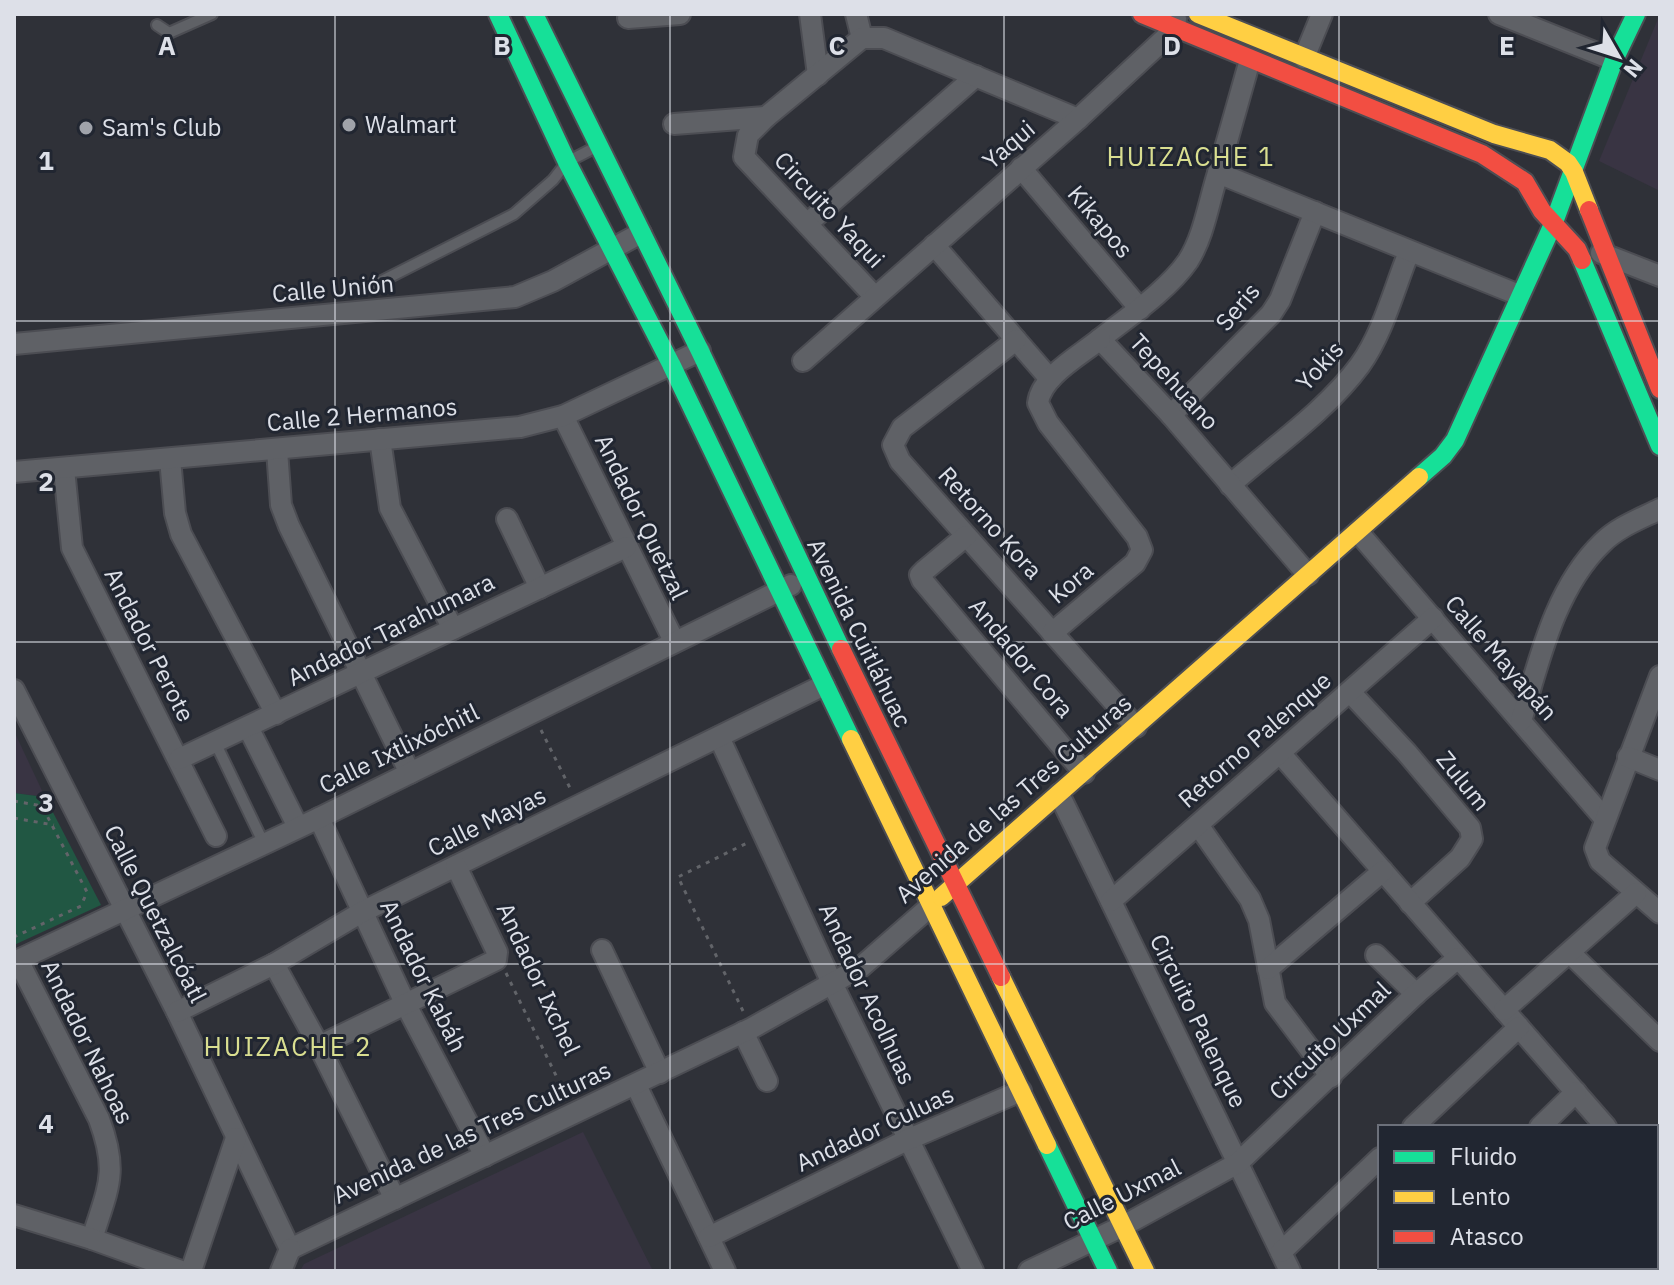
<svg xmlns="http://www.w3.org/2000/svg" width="1674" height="1285" viewBox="0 0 1674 1285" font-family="'IBM Plex Sans',sans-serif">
  <rect width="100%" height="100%" fill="#2f3138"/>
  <g fill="#393443">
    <path d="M1660,14V191L1599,161Z"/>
    <path d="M14,731L45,797L14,793Z"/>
    <path d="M583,1132L653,1271H300L304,1264Z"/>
  </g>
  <path fill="#215743" d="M14,793L45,797L101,905L14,945Z"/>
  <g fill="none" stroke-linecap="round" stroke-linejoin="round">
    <g stroke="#4c4d53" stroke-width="14">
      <g id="lane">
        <path d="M157,25L169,33L212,14"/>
        <path d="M374,285L514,214L553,180L567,162L596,147"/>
        <path d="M215,742L264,844"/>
      </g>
    </g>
    <g stroke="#4c4d53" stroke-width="24">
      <g id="street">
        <path d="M810,14L818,75"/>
        <path d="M856,14L862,38"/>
        <path d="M1499,14L1614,60"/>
        <path d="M628,18L680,14"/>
        <path d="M1304,58L1322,14"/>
        <path d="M674,124L766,117"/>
        <path d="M1021,168L1140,309"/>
        <path d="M1218,173L1250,60"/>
        <path d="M808,223L976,76"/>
        <path d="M934,245L1050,379"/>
        <path d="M1601,253L1660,276"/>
        <path d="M875,297L744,157L748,135L766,117L862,38H884L1078,119"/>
        <path d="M1016,340L902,428L893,445L900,461L1136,727"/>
        <path d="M14,344L515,297L553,281L641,233"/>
        <path d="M803,361L1078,119L1175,29L1176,18"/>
        <path d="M1171,415L1271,314L1280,300L1315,212"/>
        <path d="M563,416L674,641"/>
        <path d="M380,439L390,508L453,629"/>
        <path d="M277,450L281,505L289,526L410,773"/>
        <path d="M170,459L175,513L181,534L276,714"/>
        <path d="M64,469L72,548L216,836"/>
        <path d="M14,472L520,427L563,416L700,351"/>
        <path d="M1230,485C1273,447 1326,411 1360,365C1383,333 1394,289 1409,252"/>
        <path d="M507,519L540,588"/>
        <path d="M1358,532L1604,818"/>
        <path d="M966,536L924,571L920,575L922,580L1084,773"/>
        <path d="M1308,575L1171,415L1100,339C1128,317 1168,290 1188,261C1204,236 1209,201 1218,173L1519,295"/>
        <path d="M1052,633L1135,563L1142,550L1137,537L1048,423L1038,403C1041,376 1081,355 1100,339"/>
        <path d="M1660,676L1595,848L1600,861L1660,913"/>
        <path d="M14,690L177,1012L290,1249"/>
        <path d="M1350,692L1407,753L1470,828L1472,839L1460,858L1410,903"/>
        <path d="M1521,721C1539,661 1555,588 1602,543C1618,527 1640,519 1660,509"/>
        <path d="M248,727L298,827"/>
        <path d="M719,737L832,983L973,1271"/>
        <path d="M1280,753L1606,1127"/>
        <path d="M1628,757L1660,770"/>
        <path d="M179,759L626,547"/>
        <path d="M1059,794L1290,1271"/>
        <path d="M319,818L405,1003L485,1156"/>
        <path d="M1198,825L1250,899L1259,920L1275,1003L1331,1077"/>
        <path d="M1111,901L1433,618"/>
        <path d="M602,950L660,1073"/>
        <path d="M1570,953L1660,1041"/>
        <path d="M1376,955L1416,994"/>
        <path d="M18,960L99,1119C119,1173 108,1187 92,1239"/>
        <path d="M14,962L319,818L791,585"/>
        <path d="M274,964L319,1046L395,1199"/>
        <path d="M1268,969L1383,871"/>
        <path d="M1504,1010L1636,893"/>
        <path d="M177,1012L274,964L362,912L824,685"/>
        <path d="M743,1032L767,1081"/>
        <path d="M319,1046L496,960L497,952L456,866"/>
        <path d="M636,1085L725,1271"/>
        <path d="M1413,1127L1519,1027"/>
        <path d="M1540,1127L1576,1092"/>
        <path d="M1656,1167L1660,1163"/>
        <path d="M14,1215L92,1239L181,1271"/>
        <path d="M709,1237L907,1140L1021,1091"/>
        <path d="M290,1249L752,1028L861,967L932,905"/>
        <path d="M1281,1252L1380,1158"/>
        <path d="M191,1271L236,1138"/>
        <path d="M281,1271L290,1249"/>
        <path d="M1029,1271L1123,1226L1238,1163L1416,994L1458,958"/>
        <path d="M1390,1271L1394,1267"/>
        <path d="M1545,1271L1549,1267"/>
      </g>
    </g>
    <g stroke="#4c4d53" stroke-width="22">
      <g id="fast">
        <path d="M498,14L567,162L671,364L851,739"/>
        <path d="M534,14L700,351L841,649"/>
        <path d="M1582,260L1660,446"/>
        <path d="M1419,477L1443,456L1455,440L1554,222L1614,60L1636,14"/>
        <path d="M1047,1145L1108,1271"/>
      </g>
    </g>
    <g stroke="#4c4d53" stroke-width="22">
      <g id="slow">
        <path d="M1198,14L1494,134L1550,150L1568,163L1574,172L1589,210"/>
        <path d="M851,739L1047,1145"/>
        <path d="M941,897L1419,477"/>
        <path d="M1001,977L1145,1271"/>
      </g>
    </g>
    <g stroke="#4c4d53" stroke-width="22">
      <g id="jam">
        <path d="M1142,14L1482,154L1525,182L1542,211L1577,249L1582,260"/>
        <path d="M1589,210L1660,389"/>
        <path d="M841,649L1001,977"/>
      </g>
    </g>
    <g stroke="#626469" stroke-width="3" stroke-dasharray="4 6" stroke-linecap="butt">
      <path d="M541,730L570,788"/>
      <path d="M14,801L37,805L44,810L87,892L81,906L14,937"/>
      <path d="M14,818L54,825"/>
      <path d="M506,973L566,1096"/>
      <path d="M743,1011L678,877L749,842"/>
      <path d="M855,1270L856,1271"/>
    </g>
    <use href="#lane" stroke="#5f6166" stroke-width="10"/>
    <use href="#street" stroke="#5f6166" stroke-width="20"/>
    <use href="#fast" stroke="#16e098" stroke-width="18"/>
    <use href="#slow" stroke="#ffcf43" stroke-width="18"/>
    <use href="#jam" stroke="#f24e42" stroke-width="18"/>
  </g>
  <path fill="none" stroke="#dde0e8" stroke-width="2" stroke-opacity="0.55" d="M335,14V1271M670,14V1271M1004,14V1271M1339,14V1271M14,321H1660M14,642H1660M14,964H1660"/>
  <g fill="#a0a3aa" stroke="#212631" stroke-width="3">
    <circle cx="349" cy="125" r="8"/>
    <circle cx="86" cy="128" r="8"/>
  </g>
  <g text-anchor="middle" stroke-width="6" stroke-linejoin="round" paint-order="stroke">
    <g font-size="24" fill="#dde0e8" stroke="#212631" text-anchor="start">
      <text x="365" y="133">Walmart</text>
      <text x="102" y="136">Sam's Club</text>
    </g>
    <g font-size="24" fill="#dde0e8" stroke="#212631">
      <text transform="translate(1009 145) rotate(-41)" y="8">Yaqui</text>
      <text transform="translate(829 210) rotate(47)" y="8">Circuito Yaqui</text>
      <text transform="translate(1100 222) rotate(50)" y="8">Kikapos</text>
      <text transform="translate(333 289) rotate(-5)" y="8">Calle Unión</text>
      <text transform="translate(1238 307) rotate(-50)" y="8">Seris</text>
      <text transform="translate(1320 366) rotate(-48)" y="8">Yokis</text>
      <text transform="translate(1174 382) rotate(48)" y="8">Tepehuano</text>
      <text transform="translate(362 415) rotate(-5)" y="8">Calle 2 Hermanos</text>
      <text transform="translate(641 517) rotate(64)" y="8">Andador Quetzal</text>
      <text transform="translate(990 523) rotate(48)" y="8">Retorno Kora</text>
      <text transform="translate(1071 583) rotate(-40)" y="8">Kora</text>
      <text transform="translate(391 630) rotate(-26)" y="8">Andador Tarahumara</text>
      <text transform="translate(859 633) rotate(64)" y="8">Avenida Cuitláhuac</text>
      <text transform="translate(149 645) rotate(63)" y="8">Andador Perote</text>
      <text transform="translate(1021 658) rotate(50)" y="8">Andador Cora</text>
      <text transform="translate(1501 658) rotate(49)" y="8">Calle Mayapán</text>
      <text transform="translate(1255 740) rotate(-41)" y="8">Retorno Palenque</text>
      <text transform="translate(399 749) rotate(-26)" y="8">Calle Ixtlixóchitl</text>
      <text transform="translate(1463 781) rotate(51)" y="8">Zulum</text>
      <text transform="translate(1014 799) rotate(-41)" y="8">Avenida de las Tres Culturas</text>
      <text transform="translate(487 822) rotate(-26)" y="8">Calle Mayas</text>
      <text transform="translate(155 914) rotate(63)" y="8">Calle Quetzalcóatl</text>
      <text transform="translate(423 976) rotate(64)" y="8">Andador Kabáh</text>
      <text transform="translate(538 979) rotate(65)" y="8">Andador Ixchel</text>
      <text transform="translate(867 994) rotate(65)" y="8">Andador Acolhuas</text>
      <text transform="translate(1198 1021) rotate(64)" y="8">Circuito Palenque</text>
      <text transform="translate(1330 1041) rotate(-44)" y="8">Circuito Uxmal</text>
      <text transform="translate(87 1042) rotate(64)" y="8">Andador Nahoas</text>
      <text transform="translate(875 1129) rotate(-25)" y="8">Andador Culuas</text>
      <text transform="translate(472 1133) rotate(-25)" y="8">Avenida de las Tres Culturas</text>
      <text transform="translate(1122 1195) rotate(-27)" y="8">Calle Uxmal</text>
    </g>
    <g font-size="26" letter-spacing="2" fill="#d9de90" stroke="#212631">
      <text x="1191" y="166">HUIZACHE 1</text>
      <text x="288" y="1056">HUIZACHE 2</text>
    </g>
  </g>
  <g font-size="26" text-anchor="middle" font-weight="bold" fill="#dde0e8" stroke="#212631" stroke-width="6" stroke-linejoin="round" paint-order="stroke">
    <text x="167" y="55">A</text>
    <text x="502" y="55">B</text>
    <text x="837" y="55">C</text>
    <text x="1172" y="55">D</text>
    <text x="1507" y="55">E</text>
    <text x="46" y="170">1</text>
    <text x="46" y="491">2</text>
    <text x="46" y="812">3</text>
    <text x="46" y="1133">4</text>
  </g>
  <rect width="1674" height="1285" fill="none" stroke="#dde0e8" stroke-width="32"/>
  <rect x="1378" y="1125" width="280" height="144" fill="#212631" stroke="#6c707a" stroke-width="2"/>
  <rect x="1394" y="1151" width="40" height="12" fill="#16e098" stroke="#6c707a" stroke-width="2"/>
  <text x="1450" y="1165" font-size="24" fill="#dde0e8">Fluido</text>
  <rect x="1394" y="1191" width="40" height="12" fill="#ffcf43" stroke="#6c707a" stroke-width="2"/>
  <text x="1450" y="1205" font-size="24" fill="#dde0e8">Lento</text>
  <rect x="1394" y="1231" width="40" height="12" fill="#f24e42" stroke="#6c707a" stroke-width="2"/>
  <text x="1450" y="1245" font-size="24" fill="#dde0e8">Atasco</text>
  <g transform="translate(1618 56) rotate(129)" stroke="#212631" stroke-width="6" paint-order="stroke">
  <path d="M0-6L14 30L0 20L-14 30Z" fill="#dde0e8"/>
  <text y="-12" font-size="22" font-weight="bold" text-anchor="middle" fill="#dde0e8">N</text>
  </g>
</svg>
